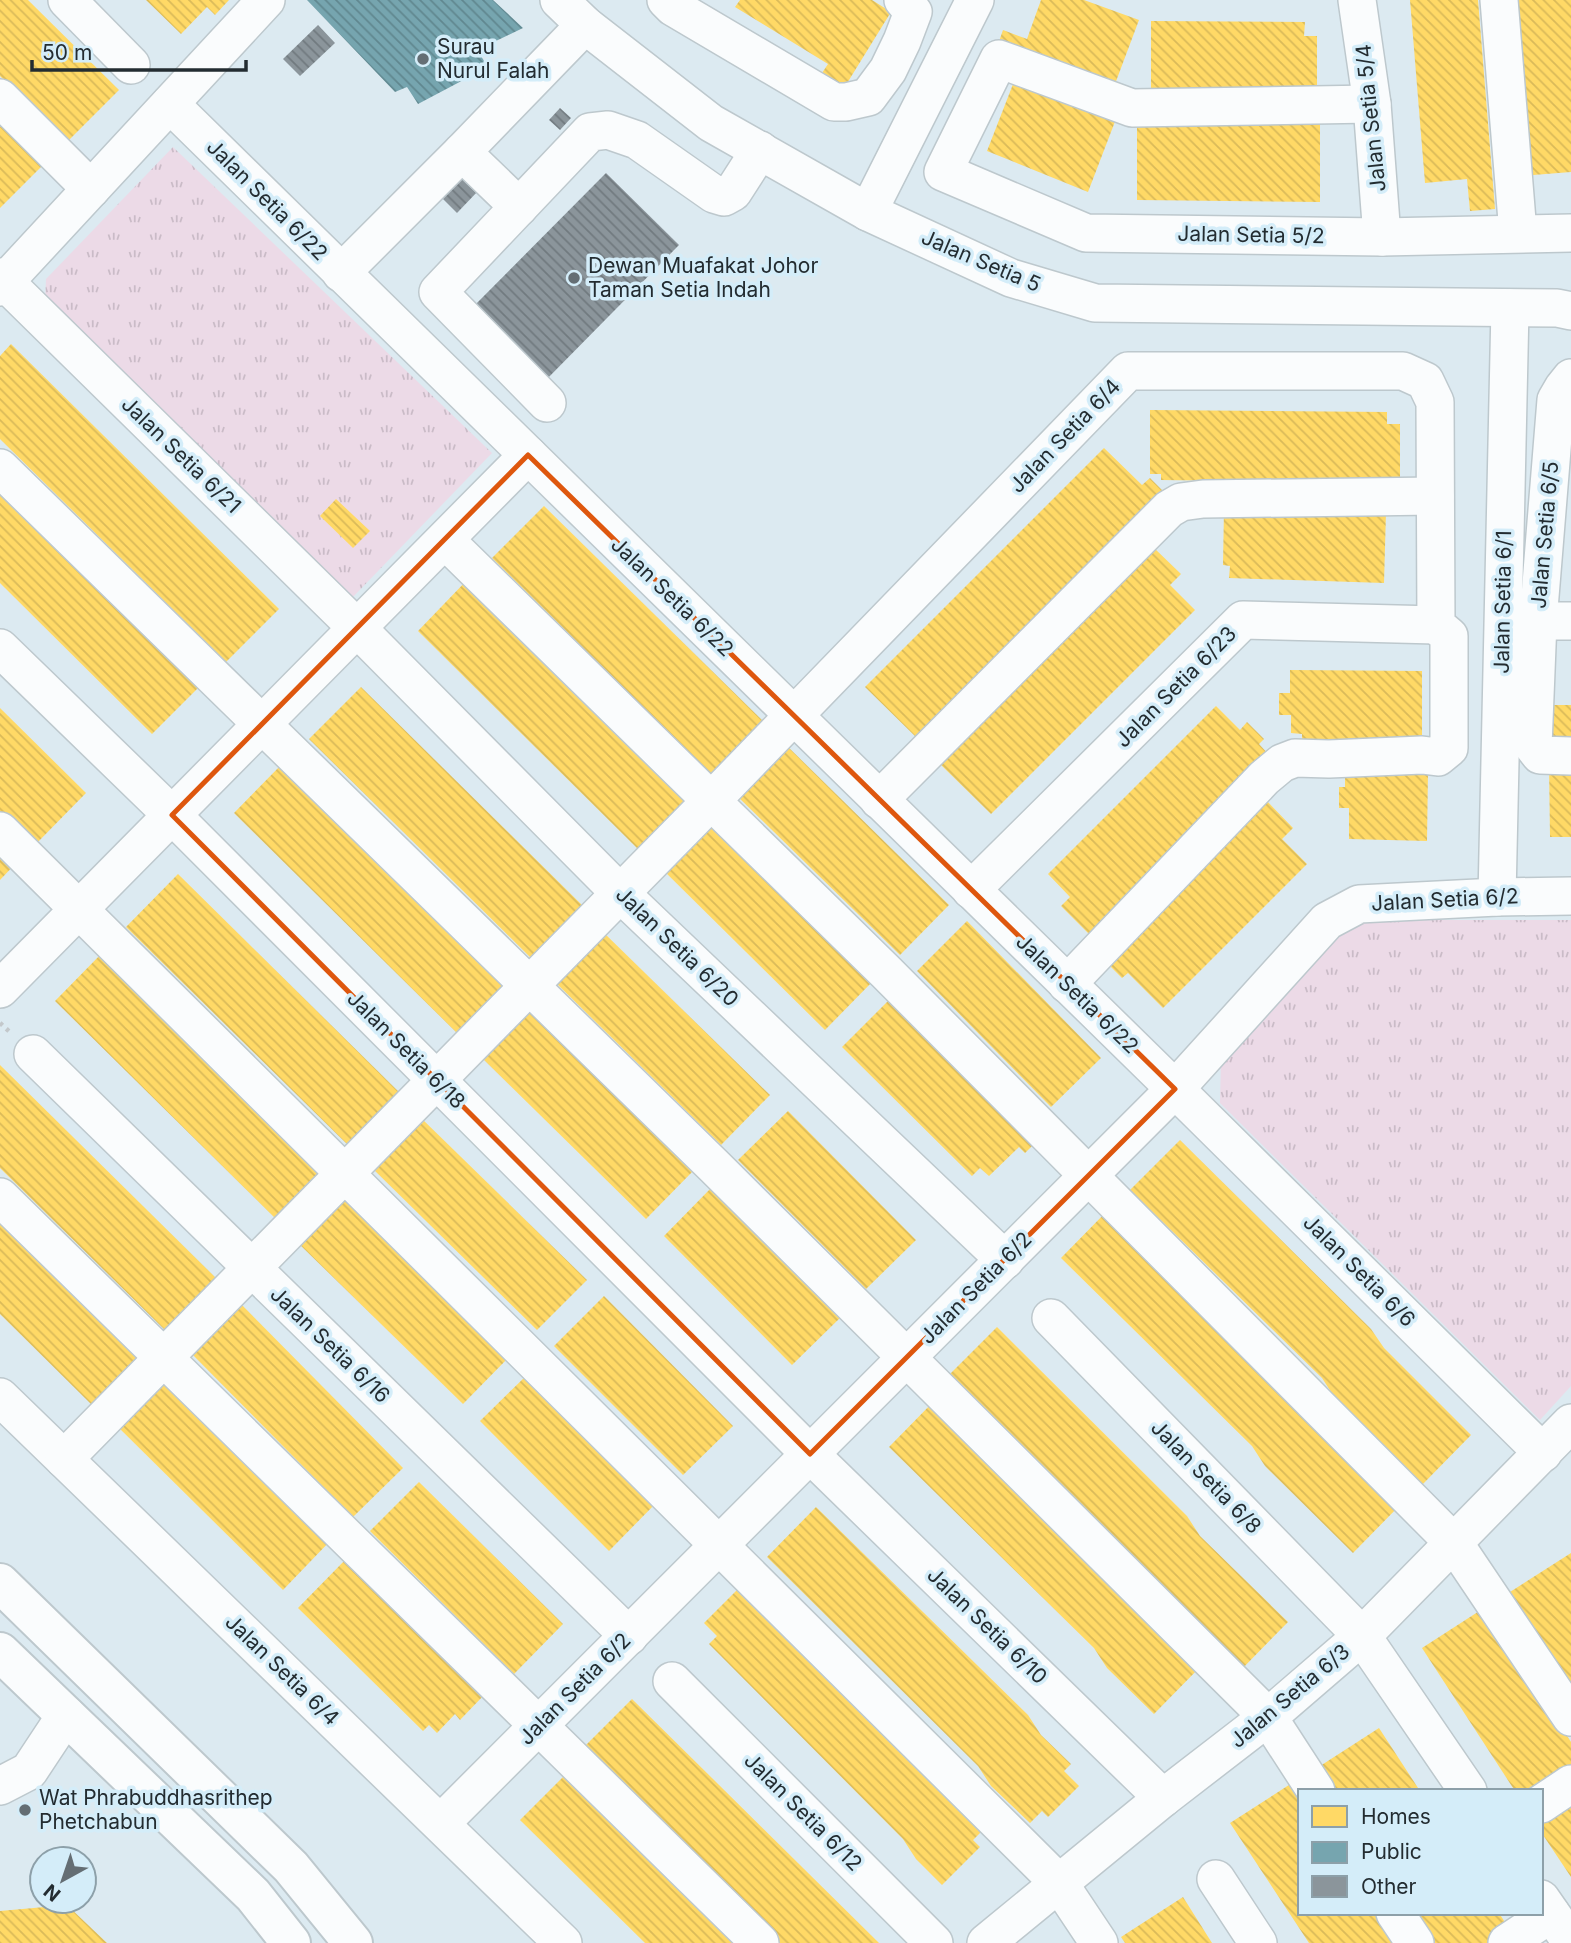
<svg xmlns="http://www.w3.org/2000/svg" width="1571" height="1943" viewBox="0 0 1571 1943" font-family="Inter,sans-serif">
  <defs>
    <pattern id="grass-tufts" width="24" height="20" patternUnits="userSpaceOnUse" patternTransform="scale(1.75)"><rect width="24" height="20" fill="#ecdae7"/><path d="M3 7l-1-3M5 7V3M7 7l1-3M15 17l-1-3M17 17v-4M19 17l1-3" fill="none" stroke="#cabbc7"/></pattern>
    <pattern id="homes-back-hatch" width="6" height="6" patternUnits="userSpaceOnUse" patternTransform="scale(1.75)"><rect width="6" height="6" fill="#ffd966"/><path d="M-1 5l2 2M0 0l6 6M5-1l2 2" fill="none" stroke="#daba59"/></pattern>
    <pattern id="public-back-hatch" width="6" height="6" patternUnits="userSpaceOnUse" patternTransform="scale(1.75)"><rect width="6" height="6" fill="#76a5af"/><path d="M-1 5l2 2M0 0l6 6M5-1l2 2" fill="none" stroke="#60878f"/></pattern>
    <pattern id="building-back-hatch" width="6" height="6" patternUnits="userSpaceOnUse" patternTransform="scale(1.75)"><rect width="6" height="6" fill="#8b959b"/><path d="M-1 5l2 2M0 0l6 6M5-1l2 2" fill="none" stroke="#717a7f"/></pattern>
  </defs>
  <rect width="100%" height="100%" fill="#dceaf1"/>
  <g fill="url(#grass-tufts)">
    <path d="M173,147L492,453L352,598L45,303L46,279Z"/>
    <path d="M1353,920H1571V1386L1540,1420L1220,1103L1221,1058Z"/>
  </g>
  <g fill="url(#homes-back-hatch)">
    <path d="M0,0H28L119,90L67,142L0,76Z"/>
    <path d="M146,0H229L215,15L207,7L181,34Z"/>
    <path d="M740,0H872L891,12L841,93L818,79L828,64L735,7Z"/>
    <path d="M1041,0H1084L1139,20L1112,92L996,50L1003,30L1027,39Z"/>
    <path d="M1410,0H1478L1495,209L1470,211L1467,179L1425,183Z"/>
    <path d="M1506,0H1571V172L1521,176Z"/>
    <path d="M1151,21L1305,22L1304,36H1317V100L1151,99Z"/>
    <path d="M1015,79L1116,119L1088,192L987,151Z"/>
    <path d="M0,111L49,159L0,208Z"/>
    <path d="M1137,122L1320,124V202L1137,200Z"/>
    <path d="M11,344L279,609L226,662L0,439V356Z"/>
    <path d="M1150,410L1387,412V424H1400V483L1161,480V474H1150Z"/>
    <path d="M1104,448L1142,485L1150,478L1164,492L918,739L865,687Z"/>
    <path d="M0,476L206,680L152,734L0,583Z"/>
    <path d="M336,499L370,531L353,548L320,516Z"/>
    <path d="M544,506L769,727L717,780L492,558Z"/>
    <path d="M1224,508L1386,512L1384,583L1229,578L1230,566L1223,565Z"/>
    <path d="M1153,547L1181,574L1170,585L1195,610L991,814L938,762Z"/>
    <path d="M469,578L694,800L642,853L418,631Z"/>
    <path d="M1290,670L1422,671V741L1302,740V734L1291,733V715H1279V693H1290Z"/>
    <path d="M361,687L586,909L534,961L309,739Z"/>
    <rect x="1550" y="705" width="21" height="40"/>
    <path d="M1216,706L1240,730L1247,722L1264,739L1259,744L1270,756L1091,936L1061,906L1070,897L1048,874Z"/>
    <path d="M0,708L86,793L34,846L0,812Z"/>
    <path d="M782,741L949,905L900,955L732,791Z"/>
    <path d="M285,761L510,983L459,1035L234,813Z"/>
    <path d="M1549,763H1571V837H1550Z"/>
    <path d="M1345,770L1428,771L1427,841L1349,839V808H1339V787H1345Z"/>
    <path d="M1266,800L1293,828L1282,839L1307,864L1163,1008L1128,973L1122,978L1105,961Z"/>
    <path d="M706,816L874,980L825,1030L658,865Z"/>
    <path d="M0,844L18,861L0,880Z"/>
    <path d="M178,874L403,1096L351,1148L126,927Z"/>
    <path d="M967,921L1101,1058L1051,1107L917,971Z"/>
    <path d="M602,931L770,1095L721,1145L554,981Z"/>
    <path d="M106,949L331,1171L280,1223L55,1001Z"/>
    <path d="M892,997L1037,1141L1025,1153L1019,1147L989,1176L980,1168L972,1176L842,1047Z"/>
    <path d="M528,1005L695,1169L646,1219L479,1055Z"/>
    <path d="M0,1065L218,1280L167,1332L0,1168Z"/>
    <path d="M788,1111L916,1240L866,1289L738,1160Z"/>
    <path d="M419,1116L587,1280L537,1330L370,1166Z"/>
    <path d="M1180,1140L1371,1329L1384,1348L1471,1435L1422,1485L1335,1398L1322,1378L1130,1190Z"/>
    <path d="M713,1186L842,1316L792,1365L664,1236Z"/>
    <path d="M344,1190L511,1355L463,1404L295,1240Z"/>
    <path d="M1110,1208L1402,1503L1353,1553L1265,1466L1252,1446L1061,1258Z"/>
    <path d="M0,1211L145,1354L94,1407L0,1314Z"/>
    <path d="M604,1296L733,1426L683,1475L554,1346Z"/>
    <path d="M238,1301L403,1468L353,1517L188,1350Z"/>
    <path d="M997,1327L1187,1516L1200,1536L1288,1622L1239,1672L947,1377Z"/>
    <path d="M530,1372L658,1501L609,1551L480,1421Z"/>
    <path d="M165,1375L332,1539L283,1590L116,1425Z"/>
    <path d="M938,1397L1203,1664L1154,1714L1107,1668L1094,1648L889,1447Z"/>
    <path d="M419,1482L563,1624L514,1674L370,1531Z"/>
    <path d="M816,1507L1028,1715L1041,1735L1071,1764L1064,1771L1079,1786L1048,1817L1042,1811L1030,1823L991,1786L978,1766L767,1557Z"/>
    <path d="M1571,1553V1687L1510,1592Z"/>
    <path d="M347,1558L485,1694L460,1720L455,1714L437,1733L429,1725L423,1731L298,1608Z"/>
    <path d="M751,1586L984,1829L973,1840L980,1847L942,1885L916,1859L903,1839L709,1644L717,1636L704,1623L737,1590L742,1595Z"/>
    <path d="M1484,1608L1571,1742V1769L1537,1791H1515L1422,1648Z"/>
    <path d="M632,1699L879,1943H780L582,1749Z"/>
    <path d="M1379,1728L1420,1791H1332L1317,1768Z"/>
    <path d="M570,1770L745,1943H645L520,1820Z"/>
    <path d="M1292,1783L1300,1794V1913H1377L1396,1943H1309L1230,1823Z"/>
    <path d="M1571,1797V1877L1541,1832V1816Z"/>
    <path d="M1183,1897L1212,1943H1125L1121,1937Z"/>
    <path d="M67,1905L107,1943H0V1911Z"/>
    <path d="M1412,1913H1499L1510,1930L1489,1943H1431Z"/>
  </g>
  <path fill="url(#public-back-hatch)" d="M307,0H493L523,28L477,50L488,67L418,104L407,87L395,92Z"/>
  <g fill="url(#building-back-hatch)">
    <path d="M318,25L335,43L300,76L283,59Z"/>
    <path d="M560,108L571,118L560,130L549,120Z"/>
    <path d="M606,173L679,245L542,384L468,312Z"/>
    <path d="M463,176L478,191L457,213L442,198Z"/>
  </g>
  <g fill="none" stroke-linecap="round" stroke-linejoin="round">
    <g stroke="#bdc8cd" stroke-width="40">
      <g id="minor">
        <path d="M67,0L131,65"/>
        <path d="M559,0L585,25L711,123L868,212L1011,278L1095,303L1557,308L1571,311"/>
        <path d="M666,0L673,7L834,102H846L868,97L888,70L902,41L913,12L903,0"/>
        <path d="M1357,0L1372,104L1382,237"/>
        <path d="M1499,0L1518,233"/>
        <path d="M0,98L91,189"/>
        <path d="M170,104L1175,1089L1543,1453"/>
        <path d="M1372,104L1132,108L999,59L943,172L1086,233L1382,237L1571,233"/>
        <path d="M462,152L519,207"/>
        <path d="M868,212L975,0"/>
        <path d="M341,273L462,152L585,25"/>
        <path d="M0,277L357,628L620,893L1005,1260"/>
        <path d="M0,287L266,0"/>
        <path d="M1571,378L1563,388L1556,400L1538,621H1571"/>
        <path d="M547,403L438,292L590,132L608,130L637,140L714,194L724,197L733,192L760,150"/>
        <path d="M0,468L715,1167L1268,1717L1316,1791"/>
        <path d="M445,540L886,972L1454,1543L1571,1717"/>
        <path d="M1538,621L1533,746L1540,755L1571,756"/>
        <path d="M0,648L172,815L810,1454L1163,1798"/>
        <path d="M879,800L1169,509L1181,502L1203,499L1435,496"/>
        <path d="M0,831L1059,1883L1099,1943"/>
        <path d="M971,890L1243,620L1436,625"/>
        <path d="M1497,897L1510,308"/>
        <path d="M0,989L528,455"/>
        <path d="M33,1054L629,1636"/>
        <path d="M0,1197L760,1943"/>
        <path d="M1051,1318L1362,1636L1468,1791"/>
        <path d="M0,1397L563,1943"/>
        <path d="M64,1459L711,801L1128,371H1403L1425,381L1435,402L1436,625L1449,636V748L1438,757L1422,755L1329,759L1295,758L1282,763L1264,778L1067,984"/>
        <path d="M672,1681L934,1943"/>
        <path d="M0,1786L29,1771L66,1715"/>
        <path d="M1541,1804L1571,1784"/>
        <path d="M441,1823L1175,1089L1327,921L1359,904L1497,897L1571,896"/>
        <path d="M1216,1879L1258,1943"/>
        <path d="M1541,1899L1571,1942"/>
        <path d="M1395,1913L1415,1943"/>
        <path d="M986,1943L1163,1798L1268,1717L1362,1636L1571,1423"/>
        <path d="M1507,1943L1551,1914"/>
      </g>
    </g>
    <g stroke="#bdc8cd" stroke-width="42">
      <g id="major">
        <path d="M0,1583L291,1867L353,1943"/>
        <path d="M0,1652L253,1895L291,1943"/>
      </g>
    </g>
    <path stroke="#c3c8cb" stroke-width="4.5" stroke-dasharray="3.5 5" stroke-linecap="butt" d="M0,1023L12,1034"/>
    <use href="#minor" stroke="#fafcfd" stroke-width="37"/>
    <use href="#major" stroke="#fafcfd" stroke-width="38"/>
  </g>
  <path fill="none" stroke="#de570e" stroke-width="5" stroke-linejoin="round" d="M528,455L1175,1089L810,1454L172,815Z"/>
  <g fill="#646e74" stroke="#d4edf9" stroke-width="2.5">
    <circle cx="423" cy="59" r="7"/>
    <circle cx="574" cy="278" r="7"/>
    <circle cx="25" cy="1810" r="7"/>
  </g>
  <g text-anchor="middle" stroke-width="7" stroke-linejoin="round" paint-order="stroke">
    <g font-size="21" fill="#232c31" stroke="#d4edf9" text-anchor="start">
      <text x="437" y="54">Surau<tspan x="437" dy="24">Nurul Falah</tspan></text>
      <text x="588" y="273">Dewan Muafakat Johor<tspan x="588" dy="24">Taman Setia Indah</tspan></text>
      <text x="39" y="1805">Wat Phrabuddhasrithep<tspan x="39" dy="24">Phetchabun</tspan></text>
    </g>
    <g font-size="21" fill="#232c31" stroke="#d4edf9">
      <text transform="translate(1371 118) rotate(-96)" y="7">Jalan Setia 5/4</text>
      <text transform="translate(267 200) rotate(45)" y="7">Jalan Setia 6/22</text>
      <text transform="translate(1251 235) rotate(1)" y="7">Jalan Setia 5/2</text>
      <text transform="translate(981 261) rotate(23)" y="7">Jalan Setia 5</text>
      <text transform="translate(1065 436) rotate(-46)" y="7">Jalan Setia 6/4</text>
      <text transform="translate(181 455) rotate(44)" y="7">Jalan Setia 6/21</text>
      <text transform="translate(1545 535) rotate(-85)" y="7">Jalan Setia 6/5</text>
      <text transform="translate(672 597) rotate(44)" y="7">Jalan Setia 6/22</text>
      <text transform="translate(1503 602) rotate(-89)" y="7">Jalan Setia 6/1</text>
      <text transform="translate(1176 687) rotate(-45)" y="7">Jalan Setia 6/23</text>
      <text transform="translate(1445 900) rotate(-3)" y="7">Jalan Setia 6/2</text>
      <text transform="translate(677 947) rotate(44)" y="7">Jalan Setia 6/20</text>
      <text transform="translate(1077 994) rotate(44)" y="7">Jalan Setia 6/22</text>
      <text transform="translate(406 1050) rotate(45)" y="7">Jalan Setia 6/18</text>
      <text transform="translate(1359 1271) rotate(45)" y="7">Jalan Setia 6/6</text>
      <text transform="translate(976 1288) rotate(-45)" y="7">Jalan Setia 6/2</text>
      <text transform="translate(330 1345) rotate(44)" y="7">Jalan Setia 6/16</text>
      <text transform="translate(1206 1477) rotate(46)" y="7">Jalan Setia 6/8</text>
      <text transform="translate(987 1626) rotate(44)" y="7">Jalan Setia 6/10</text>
      <text transform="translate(282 1670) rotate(44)" y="7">Jalan Setia 6/4</text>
      <text transform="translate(575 1689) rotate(-45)" y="7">Jalan Setia 6/2</text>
      <text transform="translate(1290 1696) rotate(-40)" y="7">Jalan Setia 6/3</text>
      <text transform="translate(803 1812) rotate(45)" y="7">Jalan Setia 6/12</text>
    </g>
  </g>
  <rect x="1298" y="1789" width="245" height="126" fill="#d4edf9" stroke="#8da0a9" stroke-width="2"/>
  <rect x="1312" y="1806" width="35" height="21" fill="#ffd966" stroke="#8da0a9" stroke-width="2"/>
  <text x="1361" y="1824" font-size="21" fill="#232c31">Homes</text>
  <rect x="1312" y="1842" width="35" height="21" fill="#76a5af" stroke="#8da0a9" stroke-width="2"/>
  <text x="1361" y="1859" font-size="21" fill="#232c31">Public</text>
  <rect x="1312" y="1876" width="35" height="21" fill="#8b959b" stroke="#8da0a9" stroke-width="2"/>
  <text x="1361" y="1894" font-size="21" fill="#232c31">Other</text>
  <g transform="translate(63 1880) rotate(220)"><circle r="33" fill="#d4edf9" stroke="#8da0a9" stroke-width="2"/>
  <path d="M0-5L12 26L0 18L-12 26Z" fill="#646e74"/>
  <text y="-10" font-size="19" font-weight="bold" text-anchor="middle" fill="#232c31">N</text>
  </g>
  <path d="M32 60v10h214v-10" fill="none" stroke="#232c31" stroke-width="3.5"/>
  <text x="42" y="60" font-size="21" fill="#232c31" stroke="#d4edf9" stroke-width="5" paint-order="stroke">50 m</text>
</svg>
